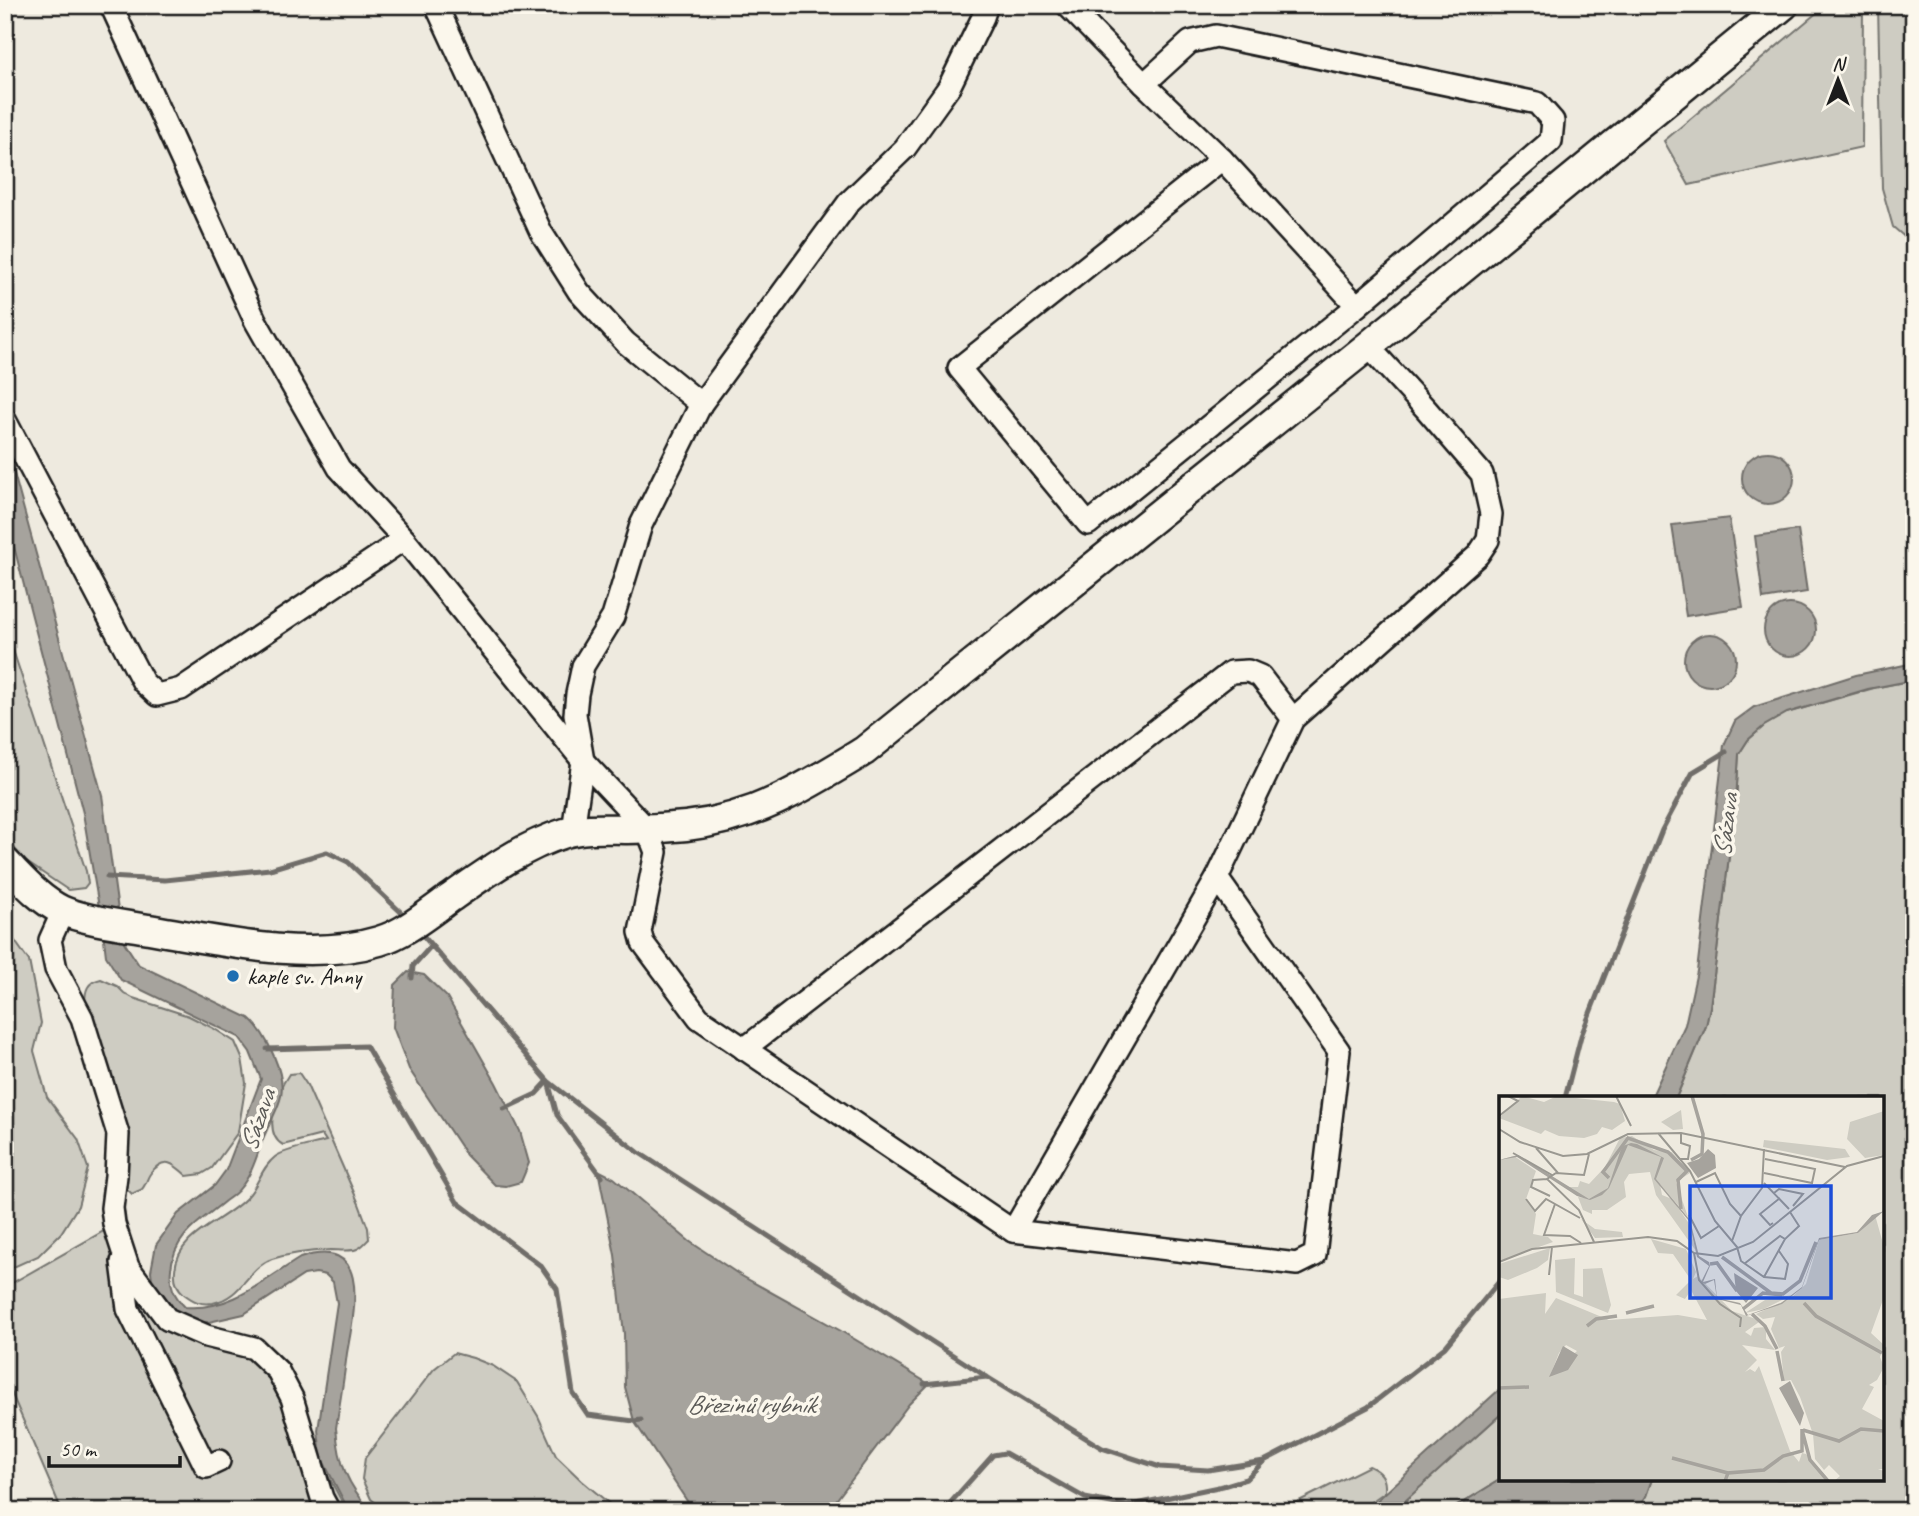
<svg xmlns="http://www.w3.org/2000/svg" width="1919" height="1516" viewBox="0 0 1919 1516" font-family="Caveat,sans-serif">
  <rect width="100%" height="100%" fill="#eeeadf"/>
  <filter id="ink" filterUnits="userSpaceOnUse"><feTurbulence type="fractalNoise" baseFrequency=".0143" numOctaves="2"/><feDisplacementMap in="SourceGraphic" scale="14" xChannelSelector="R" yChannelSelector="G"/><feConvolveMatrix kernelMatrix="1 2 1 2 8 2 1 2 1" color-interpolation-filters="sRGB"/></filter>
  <g filter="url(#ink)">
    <g fill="#ceccc2" stroke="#75746f" stroke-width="2">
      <path d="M1826,5H1863L1862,147L1689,185L1664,141Z"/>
      <path d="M1878,5H1914V245L1893,227L1882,188Z"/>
      <path d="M5,626L86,871L88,883L84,888L68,890L25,861L5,837Z"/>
      <path d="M1914,680V1511H1636L1646,1496L1652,1479H1882V1098H1676L1706,1026L1710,1007L1736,801L1739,754L1748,740L1764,726L1786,713L1874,688Z"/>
      <path d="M5,927L29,961L41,1023L34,1051L47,1097L78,1139L88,1168L78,1206L61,1233L38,1256L7,1270L5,1269Z"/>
      <path d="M101,979L117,986L124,993L133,998L189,1016L213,1028L235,1042L242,1058L246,1083L238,1132L212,1168L202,1174L187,1176C173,1163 164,1155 150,1174C147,1178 146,1185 142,1189C139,1191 135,1192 132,1194L123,1185L85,1004C85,990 87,982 101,979Z"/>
      <path d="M299,1073L307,1085L359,1204L368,1228L369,1239C366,1242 361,1248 357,1249C351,1252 338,1250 330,1250C311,1251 291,1253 272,1259C247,1268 243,1297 213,1303C201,1305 193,1301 184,1294C177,1288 174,1279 175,1270C178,1232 227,1221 248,1196C259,1184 261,1168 275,1157C285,1149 312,1145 326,1141L322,1135L283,1145C261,1133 278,1090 289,1074Z"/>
      <path d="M118,1223L139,1263L175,1314L207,1326L243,1333L290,1372L322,1464L347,1511H62L5,1378V1287Z"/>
      <path d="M454,1353L473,1358L493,1366L517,1382L538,1416L556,1456L581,1480L618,1511H386L371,1499L362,1479L365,1458L434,1369Z"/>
      <path d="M1501,1414V1479L1449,1511H1393Z"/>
      <path d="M1369,1466C1382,1472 1386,1477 1385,1492L1358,1511H1279Z"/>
    </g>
    <g fill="#a6a39d" stroke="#6f6d69" stroke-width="2">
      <path d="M5,452L10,459L102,795L121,932L124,942L139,965L249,1018C266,1033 288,1077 280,1100C276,1113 268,1126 263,1139C257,1155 252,1174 241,1187C237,1193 231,1197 225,1201C201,1221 174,1235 171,1269C169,1285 174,1296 185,1307C230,1311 264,1280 300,1258C373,1234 354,1313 347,1353C344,1378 340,1403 336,1428C339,1464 347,1484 371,1511H349L321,1457L318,1430L337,1303L333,1282L326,1275L316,1273L304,1275L244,1314L209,1322H182L153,1288L151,1271L156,1245L178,1214L215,1185L226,1170L261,1079L250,1052L239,1037L121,980L106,956L103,931L83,813L5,512Z"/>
      <circle cx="1768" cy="478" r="26"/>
      <path d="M1729,518L1743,607L1686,616L1672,525Z"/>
      <path d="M1798,530L1807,592L1763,599L1755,536Z"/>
      <circle cx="1790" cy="630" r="26"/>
      <circle cx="1710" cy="660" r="26"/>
      <path d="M1914,663V680L1868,689L1787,713L1764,726L1748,740L1739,754L1736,801L1710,1007L1706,1026L1676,1098H1651L1685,1025L1697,971L1724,745L1735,721L1754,707L1856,675Z"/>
      <path d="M408,972L424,975L447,997L496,1083L520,1131L529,1163L521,1182L506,1186L495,1185L466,1155L409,1069L393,1027L395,985Z"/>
      <path d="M598,1170L614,1178L689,1241L740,1275L841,1331L929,1384L909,1404L828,1511L693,1510L634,1421L625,1387L624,1334L615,1255Z"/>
      <path d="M1501,1388V1414L1394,1511H1362L1372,1505Z"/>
      <path d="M1501,1479H1652L1646,1496L1636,1511H1449Z"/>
    </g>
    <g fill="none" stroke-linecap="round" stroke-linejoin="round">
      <g stroke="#6f6d69" stroke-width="5">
        <path d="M107,877L165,880L270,869L327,852L348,862L406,917"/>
        <path d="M420,932L548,1081L638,1152L987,1377L1102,1448L1160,1467L1208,1470L1264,1461L1368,1407L1445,1347L1501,1279"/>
        <path d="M412,978L413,966L431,946"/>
        <path d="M267,1049L366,1046L457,1202L541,1266L557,1289L573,1393L588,1415L634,1421L641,1420"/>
        <path d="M548,1081L557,1115L602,1177"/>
        <path d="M1565,1098L1581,1036L1662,830L1693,772L1726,752"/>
        <path d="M504,1109L536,1094L548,1081"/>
        <path d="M924,1384L987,1377"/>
        <path d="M943,1511L993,1455L1005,1453L1085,1498L1127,1506L1223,1486L1246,1479L1264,1461"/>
      </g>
      <g stroke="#1c1c1c" stroke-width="26">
        <g id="minor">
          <path d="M111,5L255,320L339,468L404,539L583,761L647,829L656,852L640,932L643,943L699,1018L1013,1231L1297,1264L1315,1255L1339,1051L1217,878"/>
          <path d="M436,5L541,232L579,292L626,343L701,404"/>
          <path d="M1067,5L1144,84L1222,159L1357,306"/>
          <path d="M1144,84L1190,42L1216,36L1537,103L1553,121L1551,141L1357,306L1088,524L959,368L1222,159"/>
          <path d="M5,420L143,682L157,695L181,689L404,539"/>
          <path d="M573,831L583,761L575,714L577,694L583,666L613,617L641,525L701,404L849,202L905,148L949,87L983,17L987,5"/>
          <path d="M63,911L50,940L56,969L82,1018L118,1134L116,1176L112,1208L114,1224L128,1267L167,1319L206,1336L254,1348L278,1371L292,1398L322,1498L329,1511"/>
          <path d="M744,1049L1231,672L1248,671L1260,676L1293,719"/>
          <path d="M1013,1231L1217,878L1293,719L1478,555L1488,540L1491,514L1482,474L1426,409L1368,346"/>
          <path d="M122,1262L128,1309L206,1467L219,1461"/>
        </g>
      </g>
      <g stroke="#1c1c1c" stroke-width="33">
        <path id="major" d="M5,862C23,880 39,899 61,910C82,920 124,925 149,929C218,941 310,962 379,941C403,934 425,916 446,901C483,875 522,846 565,833C585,827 607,829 628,829C647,829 667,828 686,826C756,818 805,787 864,751L1368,346L1784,5"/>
      </g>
      <use href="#minor" stroke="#fbf7ec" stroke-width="21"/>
      <use href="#major" stroke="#fbf7ec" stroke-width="28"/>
    </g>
  </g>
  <circle fill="#1f6fb2" stroke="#fbf7ec" stroke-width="2.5" cx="233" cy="976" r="7"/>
  <g text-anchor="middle" stroke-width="7" stroke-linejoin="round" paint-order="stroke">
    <g font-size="24" fill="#1c1c1c" stroke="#fbf7ec" text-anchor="start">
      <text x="247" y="984">kaple sv. Anny</text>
    </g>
    <g font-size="26" font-style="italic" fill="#5a5956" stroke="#fbf7ec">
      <text transform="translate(1725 825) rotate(-83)" y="9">Sázava</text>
      <text transform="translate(257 1120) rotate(-71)" y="9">Sázava</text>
      <text x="751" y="1413">Březinů rybník</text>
    </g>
  </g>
  <g transform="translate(1499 1096)">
    <rect width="385" height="385" fill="#eeeadf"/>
    <path d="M23,0L45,6L58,0L115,6L121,8L126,25L113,34L103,31L98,38L85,42L60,40L46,34L42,38L0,22ZM182,14L184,33L174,34L162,26ZM385,15V59L366,62L348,43L351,26ZM133,40L155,54L173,56L191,77L177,86L189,121L161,88L163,99L173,103L189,126L197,155L157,99L151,76L130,78L125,86L127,101L108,114H93V118L84,114L79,101L87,102L69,91H79L81,85L90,88L106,71L121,42ZM265,44L346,53L351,61L328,64L264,51ZM15,60L37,75L27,103L37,118L34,138L49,141L54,146L0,165V64ZM376,119L385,151V201L372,237L385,249L381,261L385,271L378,284L370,289L375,291L363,313L385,325V373H379L385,375V385H335L341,380L330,369L325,374L316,363L314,338L301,301L292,284L285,285L282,256L286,250L280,252L272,233L276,221L264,223L257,218L292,202L307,188L320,144L359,137ZM82,123L96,133L123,136L124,141L96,142ZM152,143L187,153L197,176L194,183L199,180L233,215L257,223L260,226L246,236L252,240L255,232L267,231V243L276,254L243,249L258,264L246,276L251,273L256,276L260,270L291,355L300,366L303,357L307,358L329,385H0V203L47,197L46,218L57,202L110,224L179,219L208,224L192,194L186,203L177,199L192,184L174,158L159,157ZM67,249L78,255L51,280L60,257ZM51,152L49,164L38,172L9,184L0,181V168ZM76,162L75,198L84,201V173L103,172L112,209L109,217L57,196L56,164ZM293,199L265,213L246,217L266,204Z" fill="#ceccc2" fill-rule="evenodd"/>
    <path d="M132,47L138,48L165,62L157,83L191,124L200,160L210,166L211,170L204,186L216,183L218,202L241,207L249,219L282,207L303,191L320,142L358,136L373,119L385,115L359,137L320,144L303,192L283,208L247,220L242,209L218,203L215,184L206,188L202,186L210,170L198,161L190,125L155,83L162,61L129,49L110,92L103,99L91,104L78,100L18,61L0,64L19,59L90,103L109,92L121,56L124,50ZM209,53L216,59L217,72L199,82L188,67L200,63ZM235,177L259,192L247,207L237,195ZM64,250L79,259L69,274L50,281ZM291,285L305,317L301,330L280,292Z" fill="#a6a39d"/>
    <path fill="none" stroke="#a6a39d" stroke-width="3.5" d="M192,64L203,58L204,38L193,0M110,82L104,76L129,42L169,56L188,75L179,84L182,113M223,161L272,197L284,198L301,185L317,146M211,168L218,167L238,195M305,207L317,220L383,257M244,213L264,197L283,199M127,217L155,210M253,218L266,230L278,253M88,230L97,223L118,220M278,255L284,285M0,292L30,291M303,334L311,364L329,385M304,334L340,345L362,333L385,335M173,362L229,377M226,385L229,377L265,374L284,360L303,355V333"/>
    <path fill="none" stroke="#9a9891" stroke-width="2" d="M117,0L132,30M0,20L19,5L9,0M0,33L21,46L64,60L88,58L129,38L182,37L346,71M159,37L191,75L216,125L238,151L242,165L265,181L286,183L289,168L280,155M37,52L59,77M14,57L53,79M90,58L85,79L57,77L48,83L80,114L95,146M181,63H189L191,50L182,47V37M265,77L313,87L316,73L266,63M48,83L34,84L32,91L51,100M197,86L216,77L231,108L242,120M265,87L290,113M275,97L280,93L304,98L294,110M27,103L36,115L47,103L81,122M56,108L45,139L71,140L82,147M190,119L202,142L220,130M274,127L271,129L261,118L281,102M233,145L242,120L263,92L265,53M195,157L200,184L221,208L242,222L241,231M0,166L33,153L149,141L178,145L195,157L219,160L254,146L348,70L385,60M245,168L281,140L286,143M50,179L53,151M265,181L286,143L300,130L291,116"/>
    <path fill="#1d4ed8" fill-opacity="0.15" stroke="#1d4ed8" stroke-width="3.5" d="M191,90H332V202H191Z"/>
    <rect width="385" height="385" fill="none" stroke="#1c1c1c" stroke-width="3.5"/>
  </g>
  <rect width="1919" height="1516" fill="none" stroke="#fbf7ec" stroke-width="28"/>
  <rect x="14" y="14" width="1891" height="1488" fill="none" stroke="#1c1c1c" stroke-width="2.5" filter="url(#ink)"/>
  <g transform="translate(1838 80)" stroke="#fbf7ec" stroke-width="5" paint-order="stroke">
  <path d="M0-5L12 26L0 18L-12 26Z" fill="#1c1c1c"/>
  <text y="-10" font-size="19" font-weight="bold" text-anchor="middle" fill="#1c1c1c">N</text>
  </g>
  <path d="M49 1456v10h131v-10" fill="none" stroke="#1c1c1c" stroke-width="3.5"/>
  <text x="60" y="1456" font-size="21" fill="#1c1c1c" stroke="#fbf7ec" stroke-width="5" paint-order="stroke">50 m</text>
</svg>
